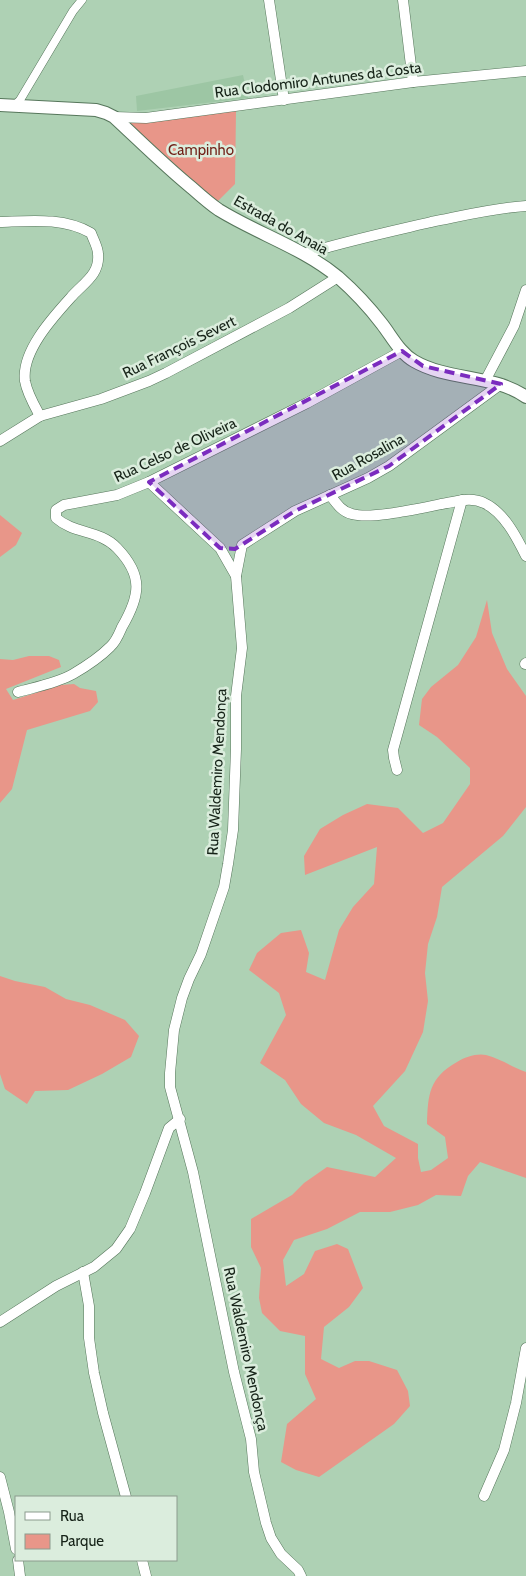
<svg xmlns="http://www.w3.org/2000/svg" width="526" height="1576" viewBox="0 0 526 1576" font-family="Cabin,sans-serif">
  <rect width="100%" height="100%" fill="#aed1b4"/>
  <path fill="#9dc6a4" d="M243,75L248,98L137,111L136,96Z"/>
  <g fill="#e89689">
    <path d="M236,111L235,184L214,205L119,123L147,122Z"/>
    <path d="M0,515L22,533L16,545L0,557Z"/>
    <path d="M487,600L492,633L507,669L526,696V807L503,836L442,887L437,917L428,944L425,973L428,1001L423,1032L405,1071L373,1106L384,1126L418,1144V1158L421,1172L431,1170L448,1158L445,1137L427,1124C428,1094 429,1078 457,1062C465,1057 477,1053 486,1055C501,1059 512,1067 526,1072V1178L480,1162L468,1176L461,1196L436,1195L418,1205L390,1212H360L327,1229L294,1240L283,1260L286,1286L304,1274L315,1251L337,1244L348,1249L363,1288L349,1307L324,1327L321,1359L339,1368L355,1361H369L397,1370L408,1391L410,1406L394,1424L319,1477L296,1470L281,1462L287,1424L316,1399L305,1374V1336L280,1331L262,1313L259,1298L261,1268L251,1247V1219L292,1195L304,1183L327,1167L375,1177L396,1158L356,1135L324,1123L301,1104L285,1080L260,1063L286,1015L279,993L249,970L257,953L281,933L301,930L309,953L306,972L325,980L339,930L353,907L374,884L377,847L305,875L304,856L320,829L343,815L367,804L398,808L423,833L443,823L470,784V768L437,737L419,725L422,699L431,687L458,665L476,637Z"/>
    <path d="M29,656H49L59,660L61,667L6,689L13,700L61,685L74,684L80,688L96,691L98,702L90,711L27,730L12,789L0,803V659L13,660Z"/>
    <path d="M0,976L15,981L45,987L66,999L90,1005L125,1020L139,1036L131,1057L102,1074L68,1090L35,1091L27,1104L5,1089L0,1074Z"/>
  </g>
  <g fill="none" stroke-linecap="round" stroke-linejoin="round">
    <g stroke="#56765b" stroke-width="9">
      <path id="pedestrian" d="M14,106L20,100L73,11L82,0"/>
    </g>
    <g stroke="#56765b" stroke-width="11">
      <g id="minor">
        <path d="M269,0L284,100"/>
        <path d="M403,0L413,82"/>
        <path d="M114,117L146,118L413,82L526,71"/>
        <path d="M0,222C30,221 63,217 91,233C93,239 98,247 98,254C100,274 84,283 73,295C54,316 21,351 25,381C27,393 34,405 40,416"/>
        <path d="M304,254C346,241 388,232 431,222C462,216 494,208 526,206"/>
        <path d="M485,381L514,326L526,290"/>
        <path d="M0,441L40,416L101,399L149,381L166,373L289,308L338,277"/>
        <path d="M149,482L220,548L236,576L242,648L236,696V749L233,830L228,864L224,887L213,919L201,954L189,979L182,998L174,1030L170,1073V1087L193,1172L234,1372L251,1439L254,1472L266,1523L271,1538L281,1554L298,1570L301,1576"/>
        <path d="M330,495C336,503 342,512 352,514C372,520 425,507 447,503C459,501 472,497 484,503C504,512 517,538 526,556"/>
        <path d="M236,576L242,545L295,511L368,478L389,466L501,384"/>
        <path d="M525,664L526,663"/>
        <path d="M18,692C36,687 57,683 73,674C85,667 100,657 110,647C116,642 119,634 122,627C140,596 144,576 117,548C100,530 74,534 56,518V510L64,505L117,495L149,482L307,403L402,351"/>
        <path d="M397,770L394,758L393,750L462,500"/>
        <path d="M83,1272L89,1306V1338L94,1373L103,1413L126,1497"/>
        <path d="M0,1322L56,1286L94,1267L116,1249L130,1229L145,1193L169,1128L180,1119"/>
        <path d="M0,1477L9,1512L16,1549"/>
        <path d="M484,1496L504,1450L516,1403L526,1348"/>
        <path d="M18,1560L20,1576"/>
        <path d="M142,1560L146,1576"/>
      </g>
    </g>
    <g stroke="#56765b" stroke-width="14">
      <path id="tertiary" d="M0,105L96,110L106,113L114,117C140,141 165,166 192,188C201,196 210,204 219,210C258,234 303,248 338,277C354,291 369,307 382,324C392,337 400,353 414,361C448,381 494,374 526,397"/>
    </g>
    <use href="#pedestrian" stroke="#fff" stroke-width="8"/>
    <use href="#minor" stroke="#fff" stroke-width="10"/>
    <use href="#tertiary" stroke="#fff" stroke-width="12"/>
  </g>
  <path fill="#7b2cbf" fill-opacity="0.2" stroke="#7b2cbf" stroke-width="4" stroke-dasharray="10 6" stroke-linejoin="round" d="M402,351L423,366L501,384L389,466L295,511L235,549L220,548L149,482Z"/>
  <g text-anchor="middle" stroke-width="5" stroke-linejoin="round" paint-order="stroke">
    <g font-size="15" fill="#162318" stroke="#dbeddd">
      <text transform="translate(318 80) rotate(-7)" y="5">Rua Clodomiro Antunes da Costa</text>
      <text transform="translate(281 225) rotate(29)" y="5">Estrada do Anaia</text>
      <text transform="translate(179 347) rotate(-26)" y="5">Rua François Severt</text>
      <text transform="translate(175 450) rotate(-25)" y="5">Rua Celso de Oliveira</text>
      <text transform="translate(368 457) rotate(-29)" y="5">Rua Rosalina</text>
      <text transform="translate(217 772) rotate(-87)" y="5">Rua Waldemiro Mendonça</text>
      <text transform="translate(246 1349) rotate(78)" y="5">Rua Waldemiro Mendonça</text>
    </g>
    <g font-size="15" fill="#701f16" stroke="#dbeddd">
      <text x="201" y="155">Campinho</text>
    </g>
  </g>
  <rect x="15" y="1496" width="162" height="65" fill="#dbeddd" stroke="#8c9c8e"/>
  <rect x="25" y="1512" width="25" height="8" fill="#ffffff" stroke="#8c9c8e"/>
  <text x="60" y="1521" font-size="15" fill="#162318">Rua</text>
  <rect x="25" y="1534" width="25" height="15" fill="#e89689" stroke="#8c9c8e"/>
  <text x="60" y="1546" font-size="15" fill="#162318">Parque</text>
</svg>
